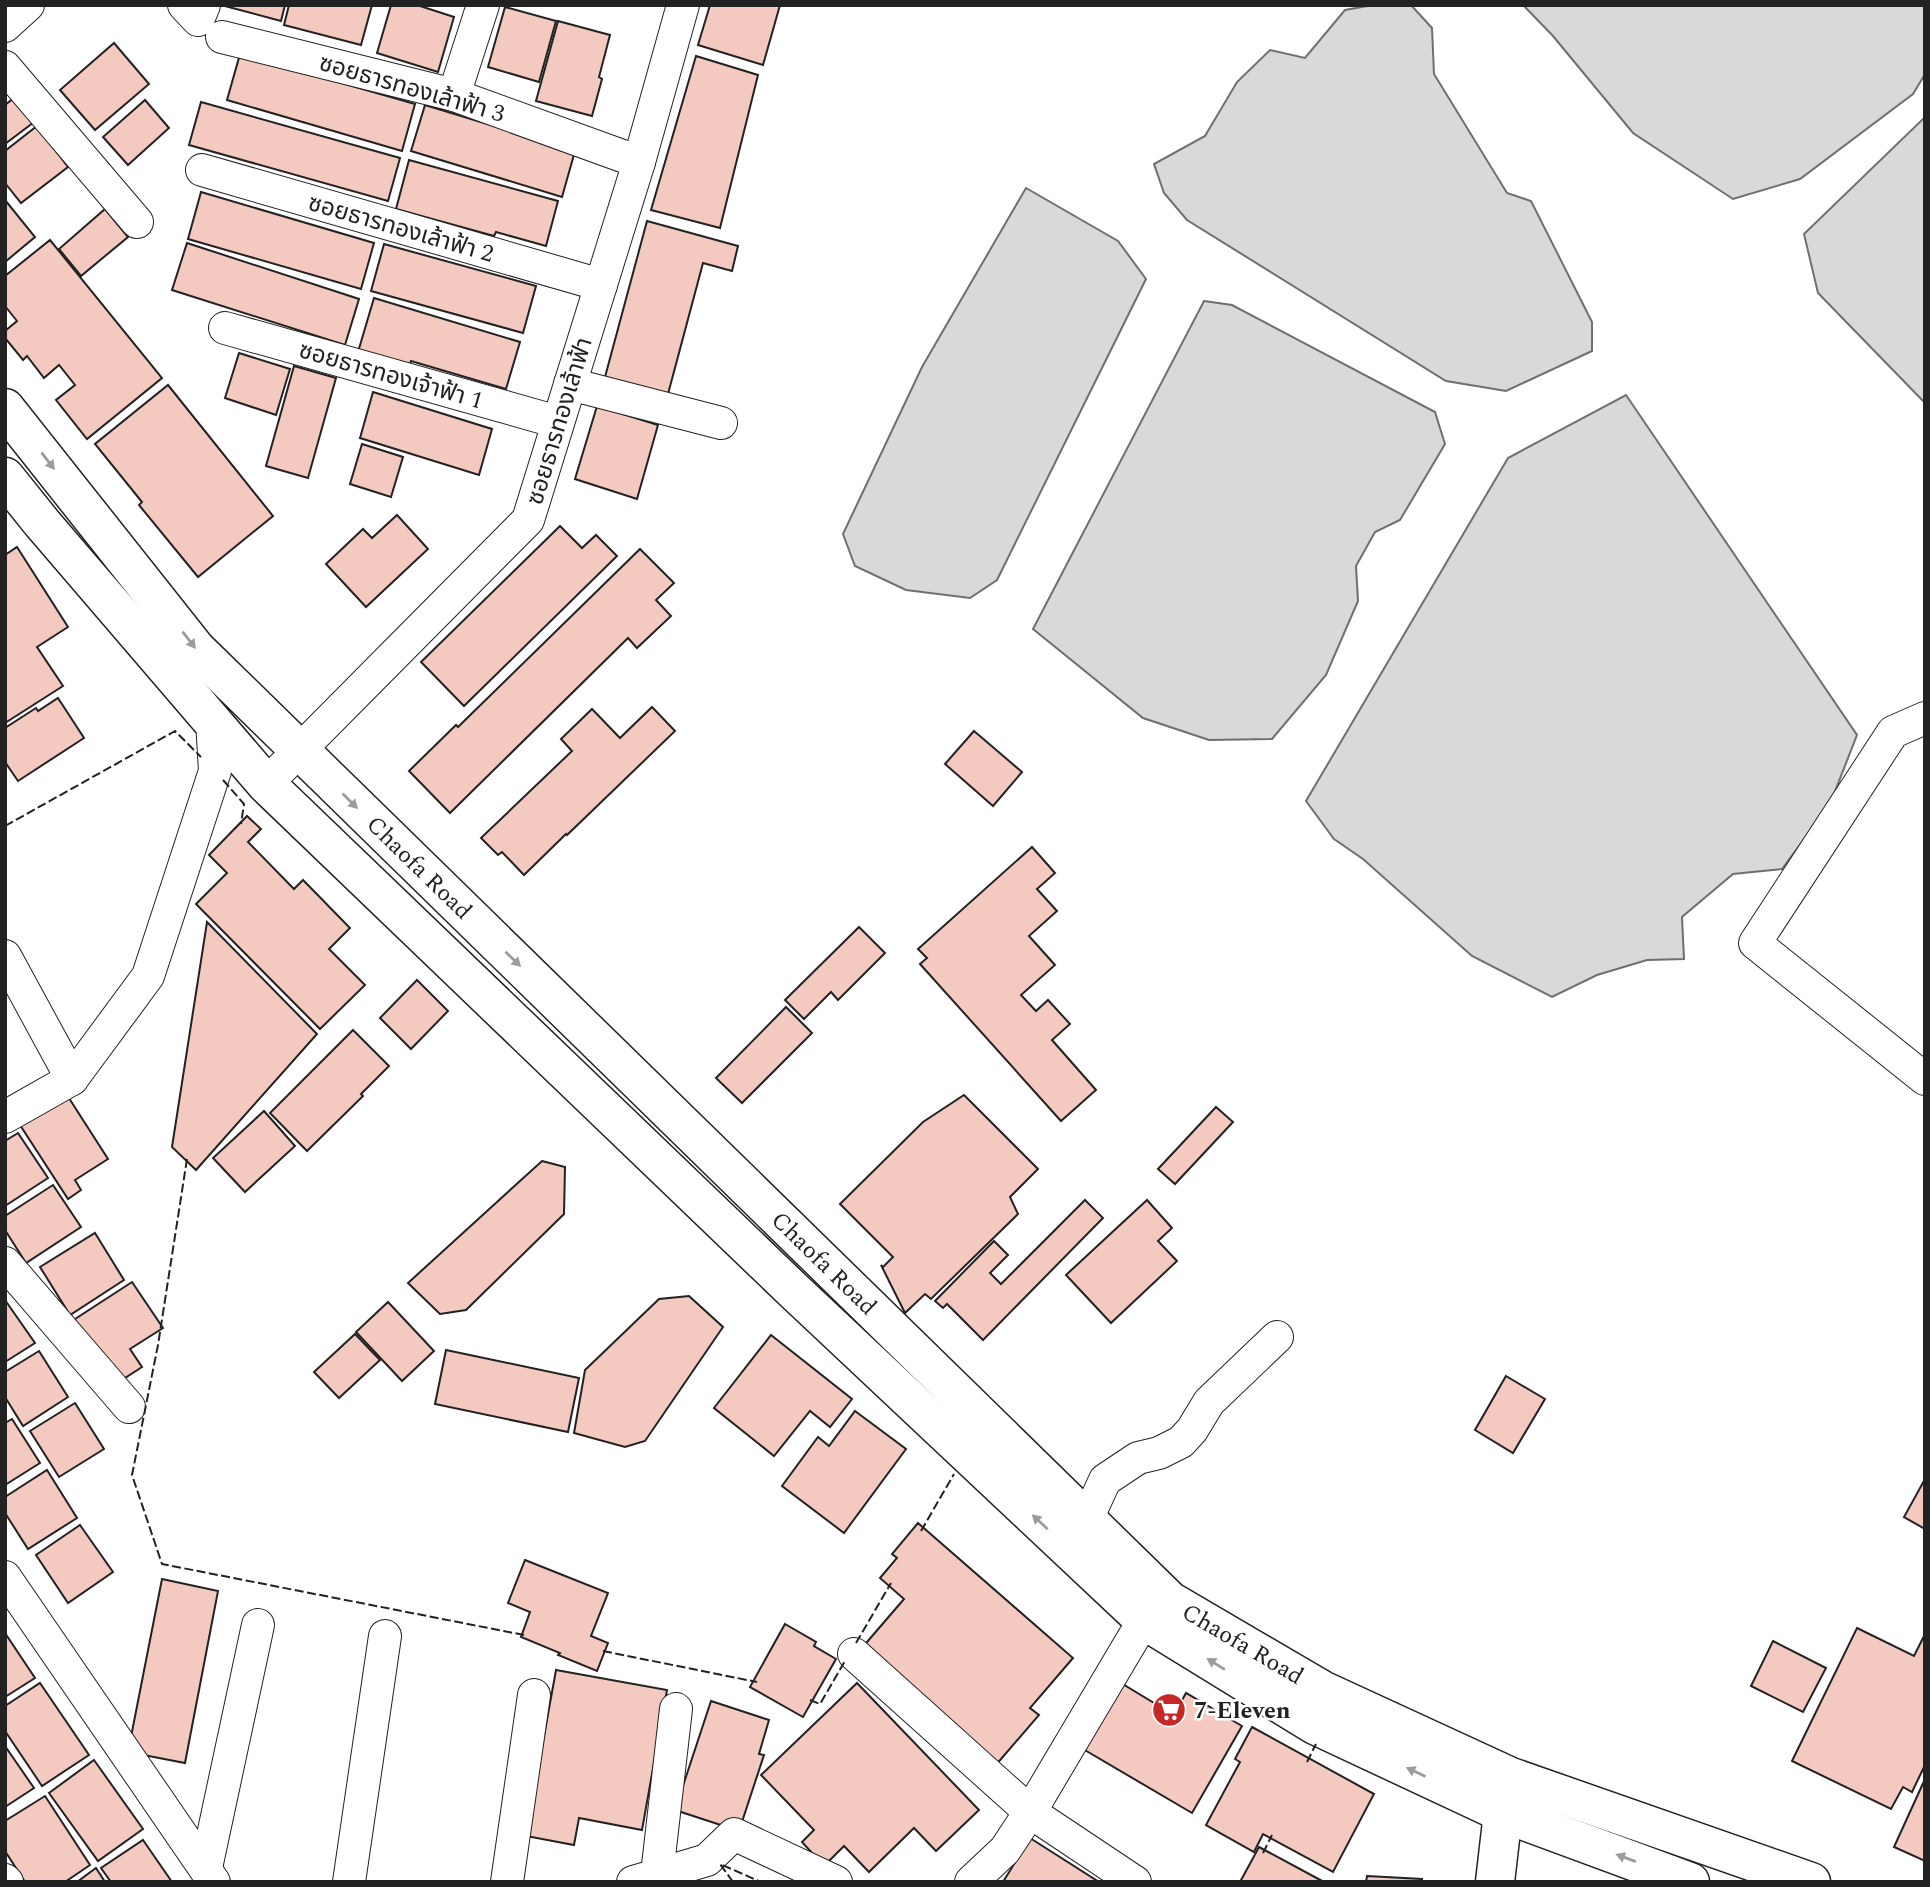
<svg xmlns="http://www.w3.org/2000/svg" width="1930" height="1887" viewBox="0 0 1930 1887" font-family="Spectral,'Noto Sans Thai',serif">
  <rect width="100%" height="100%" fill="#fff"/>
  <g fill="#d9d9d9" stroke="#6f6f6f" stroke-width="2">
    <path d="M1373,5H1411L1432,28L1434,74L1507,193L1531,201L1592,322V351L1506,391L1446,381L1187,220L1164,193L1154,164L1205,136L1237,82L1270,50L1305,58L1345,10Z"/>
    <path d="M1523,5H1925V74L1913,94L1800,179L1733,199L1633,133L1553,36Z"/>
    <path d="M1925,117V403L1818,293L1804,234Z"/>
    <path d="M1026,188L1118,241L1146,279L997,580L970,598L906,590L855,566L843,534L922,367Z"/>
    <path d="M1204,301L1232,305L1435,412L1445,444L1400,520L1375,532L1356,566L1358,601L1326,675L1272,739L1209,740L1143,718L1033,629Z"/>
    <path d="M1626,395L1857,735L1830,804L1782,869L1733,874L1682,917L1684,959L1647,960L1597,975L1552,997L1472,956L1363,859L1334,839L1306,801L1508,458Z"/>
  </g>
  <g fill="#f3c9c0" stroke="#222" stroke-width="2">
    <path d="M221,5H285L281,21Z"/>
    <path d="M289,5H372L361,45L284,25Z"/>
    <path d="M391,5H417L454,17L438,72L377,53Z"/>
    <path d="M710,5H780L763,65L698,45Z"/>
    <path d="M505,7L556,21L539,82L488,67Z"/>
    <path d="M558,21L610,35L599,77L602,79L592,116L536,101Z"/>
    <path d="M114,43L149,84L95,130L60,90Z"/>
    <path d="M240,54L415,104L402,151L227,100Z"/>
    <path d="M696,56L758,75L720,228L651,210Z"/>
    <path d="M19,94L38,119L5,144V105Z"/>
    <path d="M145,100L169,128L128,165L103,137Z"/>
    <path d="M201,102L400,158L388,201L189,145Z"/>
    <path d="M425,105L575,151L562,197L411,151Z"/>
    <path d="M37,126L68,167L21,203L5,183V151Z"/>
    <path d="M409,160L558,201L546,246L496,232L494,236L396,209Z"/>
    <path d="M201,192L374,243L361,289L188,239Z"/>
    <path d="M5,200L35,237L5,262Z"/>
    <path d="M105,209L128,237L81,276L59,249Z"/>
    <path d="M647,221L738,246L732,271L703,263L668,394L605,377Z"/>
    <path d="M50,240L162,378L87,439L56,400L75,385L59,365L44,378L27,356L23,360L5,338V331L17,321L5,306V276Z"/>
    <path d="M187,243L359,299L345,345L172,290Z"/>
    <path d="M384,244L536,286L523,333L371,291Z"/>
    <path d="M374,298L520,342L506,389L411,361L409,367L358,352Z"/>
    <path d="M239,353L290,369L276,415L225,398Z"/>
    <path d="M294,366L336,378L308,478L266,466Z"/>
    <path d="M168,385L273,516L198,577L139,505L142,502L95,444Z"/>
    <path d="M373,392L492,429L479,475L360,438Z"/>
    <path d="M597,406L658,425L637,499L575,479Z"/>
    <path d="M362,444L403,457L391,497L350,484Z"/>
    <path d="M397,515L428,549L366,607L326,564L363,529L372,538Z"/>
    <path d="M560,526L582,548L596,535L617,556L464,706L421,662Z"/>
    <path d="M17,547L68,627L37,647L63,686L5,723V555Z"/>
    <path d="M640,549L674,583L656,600L671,616L637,648L628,638L450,813L409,771L456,725L458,727Z"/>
    <path d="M58,698L84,738L18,781L5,762V728L36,708L38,711Z"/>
    <path d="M652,707L675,731L567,835L566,834L524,875L502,852L498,855L481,838L572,751L561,739L592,709L620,738Z"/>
    <path d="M974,731L1022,772L993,806L945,764Z"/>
    <path d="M247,816L261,829L248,842L294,889L303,880L350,928L329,949L365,985L320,1029L196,904L227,873L209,855Z"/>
    <path d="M1032,847L1055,873L1037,889L1057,911L1029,936L1055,965L1021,995L1036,1011L1048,1000L1070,1024L1052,1040L1096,1090L1061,1121L920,964L927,958L918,949Z"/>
    <path d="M207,922L317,1034L196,1170L172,1147Z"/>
    <path d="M859,927L885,953L838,1000L831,992L804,1019L785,1000Z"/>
    <path d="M417,980L448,1011L411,1049L380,1018Z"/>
    <path d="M786,1007L812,1033L742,1103L716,1078Z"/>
    <path d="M353,1030L389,1066L361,1094L363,1096L307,1151L270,1113Z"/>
    <path d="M67,1095L108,1159L75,1180L81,1190L68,1199L20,1125Z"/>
    <path d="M964,1095L1038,1169L1010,1197L1018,1214L931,1299L925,1294L905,1313L881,1265L883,1267L893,1257L840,1204L923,1122Z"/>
    <path d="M1216,1107L1233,1122L1175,1184L1158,1169Z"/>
    <path d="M264,1111L295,1146L245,1192L213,1158Z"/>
    <path d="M18,1133L48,1178L5,1206V1141Z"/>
    <path d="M542,1161L565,1167L564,1214L466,1310L440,1314L408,1283Z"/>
    <path d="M53,1185L81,1227L26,1263L5,1230V1216Z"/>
    <path d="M1085,1200L1103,1218L983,1340L947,1304L943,1308L935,1301L994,1241L1008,1255L990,1273L1001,1284Z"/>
    <path d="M1147,1200L1172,1228L1158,1241L1177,1261L1111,1323L1066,1275Z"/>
    <path d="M95,1233L124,1280L70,1315L40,1267Z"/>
    <path d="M132,1282L163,1328L130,1349L142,1367L114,1385L72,1321Z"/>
    <path d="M689,1296L723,1327L645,1441L625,1447L574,1433L585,1370L659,1299Z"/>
    <path d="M5,1300L35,1343L5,1362Z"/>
    <path d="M388,1302L434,1351L402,1381L356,1332Z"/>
    <path d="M355,1334L380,1360L339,1398L314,1372Z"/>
    <path d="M771,1335L852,1399L830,1427L810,1411L774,1456L714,1408Z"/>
    <path d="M446,1350L579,1378L568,1432L435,1404Z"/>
    <path d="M39,1351L68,1397L23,1426L5,1397V1372Z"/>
    <path d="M1506,1376L1545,1399L1513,1453L1475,1430Z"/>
    <path d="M75,1403L104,1449L59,1477L30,1431Z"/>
    <path d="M855,1411L906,1449L844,1533L782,1486L818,1437L829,1446Z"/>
    <path d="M12,1419L40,1463L5,1485V1423Z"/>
    <path d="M47,1470L77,1518L28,1549L5,1513V1497Z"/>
    <path d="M1925,1479V1529L1904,1517Z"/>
    <path d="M918,1523L1073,1658L1030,1708L1039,1715L995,1766L861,1649L904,1599L880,1578L897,1558L892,1554Z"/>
    <path d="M80,1525L113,1572L68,1603L36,1555Z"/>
    <path d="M525,1560L608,1593L591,1636L608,1643L597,1671L558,1655L560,1653L521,1637L530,1612L508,1603Z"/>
    <path d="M162,1579L218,1591L185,1763L128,1752Z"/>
    <path d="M785,1624L816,1642L814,1646L836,1659L803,1717L750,1687Z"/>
    <path d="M1857,1628L1914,1656L1925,1634V1765L1912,1792L1903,1787L1891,1809L1792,1761Z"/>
    <path d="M5,1633L35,1678L5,1697Z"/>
    <path d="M1773,1641L1826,1668L1803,1712L1751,1686Z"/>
    <path d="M556,1670L667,1690L642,1830L579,1818L574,1845L526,1836Z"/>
    <path d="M40,1683L89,1755L42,1786L5,1731V1706Z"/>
    <path d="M857,1683L979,1810L936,1851L914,1828L869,1872L844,1846L824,1866L802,1842L814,1830L761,1775Z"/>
    <path d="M1121,1683L1174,1715L1186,1693L1242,1726L1192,1813L1083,1749Z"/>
    <path d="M711,1701L769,1720L759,1754L764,1755L739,1831L675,1810Z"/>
    <path d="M1252,1727L1374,1794L1333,1872L1263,1834L1254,1852L1206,1825L1240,1762L1235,1759Z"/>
    <path d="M5,1746L34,1788L5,1807Z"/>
    <path d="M94,1760L143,1829L98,1861L49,1793Z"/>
    <path d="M1925,1779V1861L1894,1847Z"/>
    <path d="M45,1796L90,1865L65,1882H25L5,1851V1821Z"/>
    <path d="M1030,1838L1099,1882H1003Z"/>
    <path d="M143,1840L172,1882H111L101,1868Z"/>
    <path d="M1259,1847L1324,1882H1240Z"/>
    <path d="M96,1868L105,1882H77Z"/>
    <path d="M1367,1876L1422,1879V1882H1366Z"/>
  </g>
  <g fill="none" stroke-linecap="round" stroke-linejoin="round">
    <g stroke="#222" stroke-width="34">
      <g id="minor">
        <path d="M184,5L198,20L204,5"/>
        <path d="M5,26L28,5"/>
        <path d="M222,37L454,95L639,162"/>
        <path d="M5,67L137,222"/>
        <path d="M454,95L483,5"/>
        <path d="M202,170L601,285"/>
        <path d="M225,328L558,422"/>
        <path d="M570,384L721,423"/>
        <path d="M1925,718L1893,732L1755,943L1925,1079"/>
        <path d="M266,784L528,520L639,162L683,5"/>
        <path d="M5,956L72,1079"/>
        <path d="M5,1117L72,1079L148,976L215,771L212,721"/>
        <path d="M5,1263L129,1407"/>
        <path d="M1087,1519L1105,1480L1138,1458L1159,1453L1181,1442L1192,1430L1209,1402L1277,1337"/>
        <path d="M5,1577L214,1882"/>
        <path d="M854,1654L1030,1812L1135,1882"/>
        <path d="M206,1868L258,1625"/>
        <path d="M657,1874L676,1709"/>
        <path d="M5,1880L7,1882"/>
        <path d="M349,1882L385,1636"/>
        <path d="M507,1882L534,1695"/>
        <path d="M633,1882L707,1860L734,1834L836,1882"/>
        <path d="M971,1882L1005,1850L1030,1812L1144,1620"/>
      </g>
    </g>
    <g stroke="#222" stroke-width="41">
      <g id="major">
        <path id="s1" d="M5,408L196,649L1170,1601L1322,1690L1511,1777L1811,1882"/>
        <path d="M5,477L42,523L266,784L793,1290L1144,1620L1315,1725L1503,1813L1690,1882"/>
        <path d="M1495,1882L1503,1813L1508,1789"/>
      </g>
    </g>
    <use href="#minor" stroke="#fff" stroke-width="32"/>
    <use href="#major" stroke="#fff" stroke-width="38"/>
    <g stroke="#222" stroke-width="2" stroke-dasharray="9 3.5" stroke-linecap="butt">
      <path d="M223,780L244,804L241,824"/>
      <path d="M5,826L175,731L201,757"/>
      <path d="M187,1159L158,1345L132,1475L162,1564L524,1635"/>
      <path d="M921,1531L954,1474"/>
      <path d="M856,1643L891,1583"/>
      <path d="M603,1651L757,1682"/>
      <path d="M810,1700L820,1704L845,1661"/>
      <path d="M1307,1762L1316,1744"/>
      <path d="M1263,1853L1272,1835"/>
      <path d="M733,1882L720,1864L761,1882"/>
    </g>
  </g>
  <defs><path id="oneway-solid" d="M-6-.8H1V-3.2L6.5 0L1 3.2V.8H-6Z" transform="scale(1.75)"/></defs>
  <g fill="#9c9c9c">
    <use href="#oneway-solid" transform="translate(48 461) rotate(52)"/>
    <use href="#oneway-solid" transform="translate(189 640) rotate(52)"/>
    <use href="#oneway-solid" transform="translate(350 801) rotate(45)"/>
    <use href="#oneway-solid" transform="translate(513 959) rotate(44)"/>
    <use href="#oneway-solid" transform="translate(1040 1522) rotate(-137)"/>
    <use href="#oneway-solid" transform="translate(1216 1664) rotate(-148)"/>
    <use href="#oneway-solid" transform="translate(1416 1772) rotate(-155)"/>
    <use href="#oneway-solid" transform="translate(1626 1858) rotate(-160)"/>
  </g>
  <defs>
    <g id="supermarket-disc" transform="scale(1.75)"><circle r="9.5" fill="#c62828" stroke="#fff"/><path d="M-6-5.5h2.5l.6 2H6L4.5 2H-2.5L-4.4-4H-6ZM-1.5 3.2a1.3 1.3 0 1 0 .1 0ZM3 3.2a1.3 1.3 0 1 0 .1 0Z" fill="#fff"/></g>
  </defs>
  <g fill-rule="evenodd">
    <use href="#supermarket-disc" x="1169" y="1710"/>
  </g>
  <g text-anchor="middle" stroke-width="5" stroke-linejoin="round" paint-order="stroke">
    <g font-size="24" fill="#222" stroke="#fff">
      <text transform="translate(412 88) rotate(16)" y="8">ซอยธารทองเล้าฟ้า 3</text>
      <text transform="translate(401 228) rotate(16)" y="8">ซอยธารทองเล้าฟ้า 2</text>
      <text transform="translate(391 375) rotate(16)" y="8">ซอยธารทองเจ้าฟ้า 1</text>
      <text transform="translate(559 421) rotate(-73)" y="8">ซอยธารทองเล้าฟ้า</text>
      <text dy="8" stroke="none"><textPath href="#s1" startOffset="620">Chaofa Road</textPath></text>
      <text dy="8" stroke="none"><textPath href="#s1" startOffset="1186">Chaofa Road</textPath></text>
      <text dy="8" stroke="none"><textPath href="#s1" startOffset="1754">Chaofa Road</textPath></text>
    </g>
    <g font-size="24" font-weight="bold" fill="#222" stroke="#fff" text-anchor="start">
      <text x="1194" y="1718">7-Eleven</text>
    </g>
  </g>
  <rect width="1930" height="1887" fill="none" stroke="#222222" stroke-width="14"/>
</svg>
